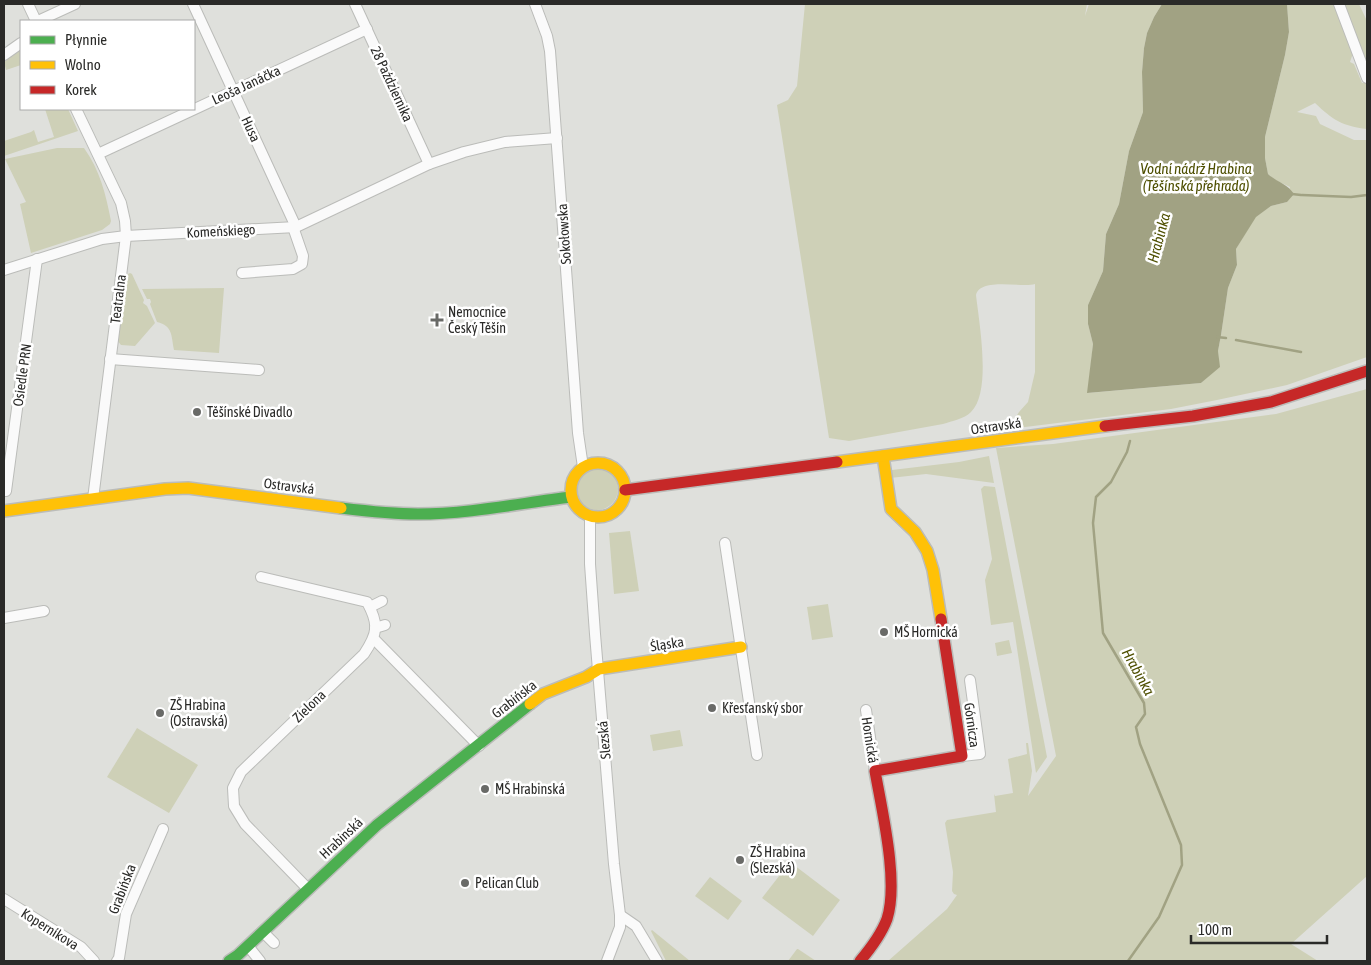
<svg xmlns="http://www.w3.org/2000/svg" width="1371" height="965" viewBox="0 0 1371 965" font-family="'Asap Condensed',sans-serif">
  <rect width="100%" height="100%" fill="#dfe0dc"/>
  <g fill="#ced0b7">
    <path d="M805,4H1087L1085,16L1089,4H1162L1154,17L1147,33L1144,48L1142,72L1143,112L1129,151L1119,204L1106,234L1103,271L1088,305V324L1093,344L1088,393L1201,383L1219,367L1218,351L1221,335L1228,288L1237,265L1236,249L1255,217L1271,206L1287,202L1290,187L1275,180L1268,174L1265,158V137L1285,55L1289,32L1287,4H1359L1367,21V64L1361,52L1353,53L1350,62L1354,64L1362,83L1367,82V129C1342,126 1333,120 1315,103L1297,112L1316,116L1320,124L1354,140H1367V357L1287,385L1217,400L1171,409L1017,428L1014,420L1019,412L1028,402L1035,372V284C1022,288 980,277 976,295C979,322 992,392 971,412C964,419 952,421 943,424L849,441L829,438L777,105L788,100L797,86Z"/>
    <path d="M21,50V65L6,70L4,62Z"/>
    <path d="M45,109H68L78,131L4,156V141L31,132L34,130L38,142L54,137Z"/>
    <path d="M57,148H84C100,170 106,195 111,221L110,224L102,230L31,253L20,204L26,202L5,159Z"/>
    <path d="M130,273L132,274L144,300L143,303L147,306L155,323L135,346L121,345L117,340L126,275Z"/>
    <path d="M224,288L219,353L174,350C171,335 173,326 157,322L150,304L151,302L150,299H147L142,289Z"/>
    <path d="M1367,389V876L1291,944L1318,961H888L947,909L957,895L954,894L952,891L953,872L945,823L947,820L996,812L994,794L995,796L1013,793L1008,759L1027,754L1026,743H1028L1032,771L1028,796L1056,756L996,448L1053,444L1276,414Z"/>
    <path d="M989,456L994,483L926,474L890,478L892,470L959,462Z"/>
    <circle cx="597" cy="489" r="21"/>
    <path d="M984,486L995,487L1047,757L1036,773L1013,622L991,625L985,580L992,559L981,489Z"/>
    <path d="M630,531L639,591L614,594L609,533Z"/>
    <path d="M828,604L833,637L812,640L807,607Z"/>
    <path d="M1009,640L1012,653L997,656L995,643Z"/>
    <path d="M137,728L198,765L169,813L107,777Z"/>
    <path d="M680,730L683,746L653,751L650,735Z"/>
    <path d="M790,862L840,900L813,936L762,898Z"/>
    <path d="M710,877L742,901L728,920L695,896Z"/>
    <path d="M652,930L690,961H666L651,931Z"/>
    <path d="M797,949H798L816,961H788Z"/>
  </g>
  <path fill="#a1a283" d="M1162,4H1287L1289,32L1285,55L1265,137V158L1268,174C1277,182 1288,184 1294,194L1287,202L1271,206L1256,217L1236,249L1237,265L1228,288L1221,335L1218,351L1220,367L1201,383L1087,393L1093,344L1088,324V305L1103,271L1106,234L1119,204L1129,151L1143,112L1142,72L1144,48L1147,33L1154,17Z"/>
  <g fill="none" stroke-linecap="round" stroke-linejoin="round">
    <g stroke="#a1a283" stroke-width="2.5">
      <path d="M1292,194L1301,195"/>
      <path d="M1302,195L1351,197L1367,195"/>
      <path d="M1217,337L1226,338"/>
      <path d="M1236,340L1301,352"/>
      <path d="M1128,961L1159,917L1182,865L1181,845L1140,744L1136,727L1145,714L1144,703L1103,633L1093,523L1096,497L1111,482L1127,452L1130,441"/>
    </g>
    <g stroke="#bbbcb9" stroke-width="12">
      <g id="street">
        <path d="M28,4L36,21"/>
        <path d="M193,4L296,227"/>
        <path d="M355,4L429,164"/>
        <path d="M535,4L547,36L550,51L578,433L583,467"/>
        <path d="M1339,4L1367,78"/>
        <path d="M38,21L75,4"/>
        <path d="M4,55L21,43"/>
        <path d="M76,109L121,203L125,221L126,236L93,499"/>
        <path d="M98,154L367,29"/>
        <path d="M4,270L102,239L126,236L296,227L429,164L464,152L505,142L557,138"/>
        <path d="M242,273L293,269L302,264L303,256L293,227"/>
        <path d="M110,359L259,370"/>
        <path d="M6,491L37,259"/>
        <path d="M590,516V564L595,634L614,864L620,915V927L607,961"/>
        <path d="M725,543L757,755"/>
        <path d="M261,577L367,602C379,624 378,633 364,654L241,772L233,788L234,806L245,824L308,889"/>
        <path d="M370,607L382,601"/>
        <path d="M4,618L44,611"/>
        <path d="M375,628L385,625"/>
        <path d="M374,639L479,746"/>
        <path d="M866,710L875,771"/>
        <path d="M962,756L980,754L970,680"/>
        <path d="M4,899L81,947L94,961"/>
        <path d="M620,915L636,926L657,961"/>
        <path d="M263,932L274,943"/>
        <path d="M248,946L260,961"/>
        <path d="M117,961L119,958L126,914L163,829"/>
      </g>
    </g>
    <g stroke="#bbbcb9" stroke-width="14">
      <g id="fast">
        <path d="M341,508C366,511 392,514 418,514C469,514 521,503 571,497"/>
        <path d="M229,961L238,955L377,825L530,704"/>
      </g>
    </g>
    <g stroke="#bbbcb9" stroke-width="14">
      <g id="slow">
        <path d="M883,456L891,509L915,532L927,551L933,570L941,619"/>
        <path d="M837,462L1105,426"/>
        <circle cx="598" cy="490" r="27"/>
        <path d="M4,511L165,489L188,488L341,508"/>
        <path d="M530,704L543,694L586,677L599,669L741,647"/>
      </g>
    </g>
    <g stroke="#bbbcb9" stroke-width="14">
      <g id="jam">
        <path d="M1105,426L1193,416L1271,402L1367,371"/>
        <path d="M625,490L837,462"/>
        <path d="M860,961C871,948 881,935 887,919C899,882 882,811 875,771L962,756L941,619"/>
      </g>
    </g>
    <use href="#street" stroke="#fafafa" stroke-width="10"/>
    <use href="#fast" stroke="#4caf50" stroke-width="11"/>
    <use href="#slow" stroke="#ffc107" stroke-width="11"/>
    <use href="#jam" stroke="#c62828" stroke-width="11"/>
  </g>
  <g fill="#696a67" stroke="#fff" stroke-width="2">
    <path d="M434.5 312.5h5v5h5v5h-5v5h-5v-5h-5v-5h5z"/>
    <circle cx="197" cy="412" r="5"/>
    <circle cx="884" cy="632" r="5"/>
    <circle cx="712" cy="708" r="5"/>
    <circle cx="160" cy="713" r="5"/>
    <circle cx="485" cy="789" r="5"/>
    <circle cx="740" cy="860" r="5"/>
    <circle cx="465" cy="883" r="5"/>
  </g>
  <g text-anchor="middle" stroke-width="5" stroke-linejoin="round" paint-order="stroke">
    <g font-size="14" fill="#2a2a28" stroke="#fff">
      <text transform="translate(392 84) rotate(65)" y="5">28 Października</text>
      <text transform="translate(246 85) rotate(-25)" y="5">Leoša Janáčka</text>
      <text transform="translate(251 129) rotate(65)" y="5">Husa</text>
      <text transform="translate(221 231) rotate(-3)" y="5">Komeńskiego</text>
      <text transform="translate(564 234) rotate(-94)" y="5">Sokołowska</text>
      <text transform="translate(118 299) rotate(-83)" y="5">Teatralna</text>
      <text transform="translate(22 375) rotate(-82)" y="5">Osiedle PRN</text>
      <text transform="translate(996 426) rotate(-8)" y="5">Ostravská</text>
      <text transform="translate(289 486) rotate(7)" y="5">Ostravská</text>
      <text transform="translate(667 644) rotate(-9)" y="5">Śląska</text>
      <text transform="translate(514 699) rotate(-38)" y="5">Grabińska</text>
      <text transform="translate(309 706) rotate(-44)" y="5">Zielona</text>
      <text transform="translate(972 725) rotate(82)" y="5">Górnicza</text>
      <text transform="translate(604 740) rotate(-95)" y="5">Slezská</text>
      <text transform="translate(870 740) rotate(81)" y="5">Hornická</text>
      <text transform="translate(341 838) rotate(-43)" y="5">Hrabinská</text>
      <text transform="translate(122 889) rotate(-69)" y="5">Grabińska</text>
      <text transform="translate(50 929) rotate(32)" y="5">Koperníkova</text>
    </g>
    <g font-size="14" fill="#2a2a28" stroke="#fff" text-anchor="start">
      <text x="448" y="317">Nemocnice<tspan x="448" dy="16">Český Těšín</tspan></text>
      <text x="207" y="417">Těšínské Divadlo</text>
      <text x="894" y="637">MŠ Hornická</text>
      <text x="170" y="710">ZŠ Hrabina<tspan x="170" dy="16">(Ostravská)</tspan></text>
      <text x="722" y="713">Křesťanský sbor</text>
      <text x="495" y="794">MŠ Hrabinská</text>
      <text x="750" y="857">ZŠ Hrabina<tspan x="750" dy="16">(Slezská)</tspan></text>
      <text x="475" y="888">Pelican Club</text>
    </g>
    <g font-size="15" font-style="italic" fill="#4e4f00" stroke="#fff">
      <text x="1196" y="174">Vodní nádrž Hrabina<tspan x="1196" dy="17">(Těšínská přehrada)</tspan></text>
      <text transform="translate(1159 238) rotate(-75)" y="5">Hrabinka</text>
      <text transform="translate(1138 672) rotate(61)" y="5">Hrabinka</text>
    </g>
  </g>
  <rect width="1371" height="965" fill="none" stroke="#2a2a28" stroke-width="10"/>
  <rect x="20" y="20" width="175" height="90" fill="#ffffff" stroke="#aaaaa9"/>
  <rect x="30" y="36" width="25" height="8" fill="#4caf50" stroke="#aaaaa9"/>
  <text x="65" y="45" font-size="15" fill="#2a2a28">Płynnie</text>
  <rect x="30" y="61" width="25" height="8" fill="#ffc107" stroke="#aaaaa9"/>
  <text x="65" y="70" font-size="15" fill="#2a2a28">Wolno</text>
  <rect x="30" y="86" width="25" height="8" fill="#c62828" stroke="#aaaaa9"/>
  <text x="65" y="95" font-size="15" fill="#2a2a28">Korek</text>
  <path d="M1191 935v8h136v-8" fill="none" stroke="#2a2a28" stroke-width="2.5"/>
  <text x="1198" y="935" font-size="15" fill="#2a2a28" stroke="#ffffff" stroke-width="4" paint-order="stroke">100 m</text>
</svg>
